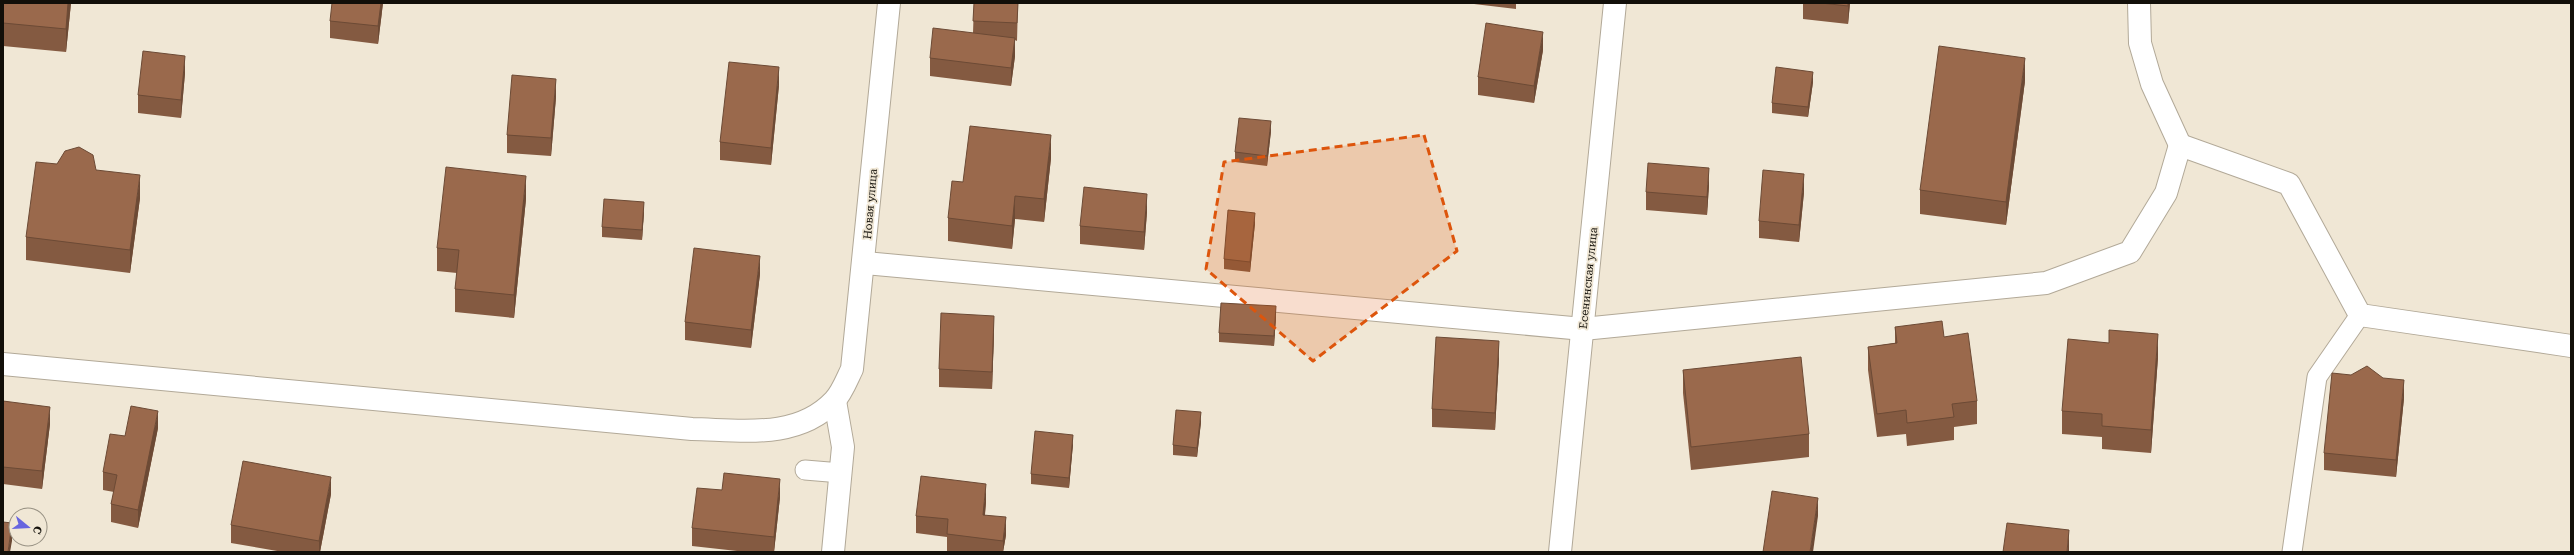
<svg xmlns="http://www.w3.org/2000/svg" width="2574" height="555" viewBox="0 0 2574 555" font-family="'Roboto Serif',serif">
  <rect width="100%" height="100%" fill="#f0e7d5"/>
  <g fill="none" stroke-linecap="round" stroke-linejoin="round">
    <g stroke="#b2a998" stroke-width="21">
      <g id="lane">
        <path d="M805,470L841,473"/>
        <path d="M2292,552L2317,377L2360,315"/>
      </g>
    </g>
    <g stroke="#b2a998" stroke-width="24">
      <g id="street">
        <path d="M2139,3L2140,43L2152,84L2180,145"/>
        <path d="M2180,145L2289,184L2360,315L2571,346"/>
        <path d="M865,263L1583,329L2046,283L2130,252L2166,193L2180,145"/>
        <path d="M3,364L692,429C741,430 797,440 834,401C842,393 847,379 852,369L889,3"/>
        <path d="M833,552L843,447L835,401"/>
        <path d="M1560,552L1615,3"/>
      </g>
    </g>
    <use href="#lane" stroke="#fff" stroke-width="19"/>
    <use href="#street" stroke="#fff" stroke-width="22"/>
  </g>
  <g fill="#845a41">
    <path d="M3,3H71L66,52L3,46Z"/>
    <path d="M383,3L378,44L330,38V21Z"/>
    <path d="M974,3H1018L1017,41L1015,40V56L1011,86L930,76V58L973,33Z"/>
    <path d="M1474,3H1516V9L1474,4Z"/>
    <path d="M1803,3H1850L1848,24L1803,19Z"/>
    <path d="M1543,50L1534,103L1478,95V77Z"/>
    <path d="M185,73L181,118L138,113V95Z"/>
    <path d="M2025,81L2006,225L1920,214V190Z"/>
    <path d="M1813,82L1808,117L1772,113V103Z"/>
    <path d="M779,85L771,165L720,160V142Z"/>
    <path d="M556,97L551,156L507,153V135Z"/>
    <path d="M1271,131L1267,166L1235,162V152Z"/>
    <path d="M1051,158L1044,222L1015,219L1012,249L948,241V218L963,182Z"/>
    <path d="M96,170L140,198L130,273L26,260V237Z"/>
    <path d="M1709,185L1707,215L1646,210V192Z"/>
    <path d="M1804,192L1799,242L1759,238V221Z"/>
    <path d="M526,199L514,318L455,312V289L457,273L437,271V248Z"/>
    <path d="M644,212L642,240L602,237V227Z"/>
    <path d="M1147,212L1144,250L1080,244V226Z"/>
    <path d="M1255,223L1250,272L1224,269V259Z"/>
    <path d="M760,274L751,348L685,340V322Z"/>
    <path d="M1276,316L1274,346L1219,342V333Z"/>
    <path d="M1895,327L1944,337L1977,401V424L1954,427V440L1907,446L1906,434L1877,437L1868,370V347L1895,343Z"/>
    <path d="M994,333L992,389L939,387V369Z"/>
    <path d="M2158,357L2151,453L2102,449V437L2062,434V411Z"/>
    <path d="M1499,358L1495,430L1432,427V409Z"/>
    <path d="M1683,370L1809,434V457L1691,470L1683,393Z"/>
    <path d="M2404,398L2396,477L2324,470V453Z"/>
    <path d="M3,401L50,424L42,489L3,484Z"/>
    <path d="M1201,422L1197,457L1173,455V445Z"/>
    <path d="M158,428L138,528L111,522V504L114,492L103,490V472L125,436Z"/>
    <path d="M1073,444L1069,488L1031,484V474Z"/>
    <path d="M331,494L320,552H283L231,543V525Z"/>
    <path d="M780,497L774,552H746L692,546V528Z"/>
    <path d="M986,502L985,515L1006,535L1003,552H947V537L916,533V516Z"/>
  </g>
  <g fill="#6c4a35">
    <path d="M68,3H71L66,52V29Z"/>
    <path d="M381,3H383L378,44V26Z"/>
    <path d="M1848,3H1850L1848,24Z"/>
    <path d="M1543,32V50L1534,103V86Z"/>
    <path d="M1015,38V56L1011,86V68Z"/>
    <path d="M185,56V73L181,118V100Z"/>
    <path d="M2025,58V81L2006,225V202Z"/>
    <path d="M779,67V85L771,165V148Z"/>
    <path d="M1813,72V82L1808,117V107Z"/>
    <path d="M556,79V97L551,156V138Z"/>
    <path d="M1271,121V131L1267,166V156Z"/>
    <path d="M1051,135V158L1044,222V199Z"/>
    <path d="M1709,168V185L1707,215V197Z"/>
    <path d="M1804,174V192L1799,242V225Z"/>
    <path d="M140,175V198L130,273V250Z"/>
    <path d="M526,176V199L514,318V295Z"/>
    <path d="M1147,194V212L1144,250V232Z"/>
    <path d="M1015,196V219L1012,249V226Z"/>
    <path d="M644,202V212L642,240V230Z"/>
    <path d="M1255,213V223L1250,272V262Z"/>
    <path d="M760,256V274L751,348V330Z"/>
    <path d="M1276,306V316L1274,346V336Z"/>
    <path d="M994,316V333L992,389V372Z"/>
    <path d="M2158,334V357L2151,453V430Z"/>
    <path d="M1499,341V358L1495,430V413Z"/>
    <path d="M2404,380V398L2396,477V460Z"/>
    <path d="M50,407V424L42,489V471Z"/>
    <path d="M158,411V428L138,528V510Z"/>
    <path d="M1201,412V422L1197,457V448Z"/>
    <path d="M1073,435V444L1069,488V478Z"/>
    <path d="M331,477V494L320,552H319V541Z"/>
    <path d="M780,479V497L774,552V537Z"/>
    <path d="M986,484V502L983,532V515Z"/>
    <path d="M1818,498V516L1813,552H1810Z"/>
    <path d="M1006,517V535L1003,552V541Z"/>
    <path d="M12,523V541L10,552H8Z"/>
    <path d="M2069,530V552H2067Z"/>
  </g>
  <g fill="#9a694c" stroke="#6c4a35">
    <path d="M3,3H68L66,29L3,23Z"/>
    <path d="M332,3H381L378,26L330,21Z"/>
    <path d="M974,3H1018L1017,23L973,21Z"/>
    <path d="M1821,3H1848V6Z"/>
    <path d="M1486,23L1543,32L1534,86L1478,77Z"/>
    <path d="M933,28L1015,38L1011,68L930,58Z"/>
    <path d="M1939,46L2025,58L2006,202L1920,190Z"/>
    <path d="M143,51L185,56L181,100L138,95Z"/>
    <path d="M729,62L779,67L771,148L720,142Z"/>
    <path d="M1776,67L1813,72L1808,107L1772,103Z"/>
    <path d="M512,75L556,79L551,138L507,135Z"/>
    <path d="M1239,118L1271,121L1267,156L1235,152Z"/>
    <path d="M970,126L1051,135L1044,199L1015,196L1012,226L948,218L952,181L963,182Z"/>
    <path d="M79,147L93,155L96,170L140,175L130,250L26,237L36,162L57,164L65,151Z"/>
    <path d="M1648,163L1709,168L1707,197L1646,192Z"/>
    <path d="M446,167L526,176L514,295L455,289L459,250L437,248Z"/>
    <path d="M1763,170L1804,174L1799,225L1759,221Z"/>
    <path d="M1084,187L1147,194L1144,232L1080,226Z"/>
    <path d="M604,199L644,202L642,230L602,227Z"/>
    <path d="M1228,210L1255,213L1250,262L1224,259Z"/>
    <path d="M694,248L760,256L751,330L685,322Z"/>
    <path d="M1221,303L1276,306L1274,336L1219,333Z"/>
    <path d="M941,313L994,316L992,372L939,369Z"/>
    <path d="M1942,321L1944,337L1968,333L1977,401L1952,404L1954,417L1907,423L1906,410L1877,414L1868,347L1897,343L1895,327Z"/>
    <path d="M2109,330L2158,334L2151,430L2102,426V414L2062,411L2068,339L2109,343Z"/>
    <path d="M1436,337L1499,341L1495,413L1432,409Z"/>
    <path d="M1801,357L1809,434L1691,447L1683,370Z"/>
    <path d="M2367,366L2383,378L2404,380L2396,460L2324,453L2332,373L2351,375Z"/>
    <path d="M3,401L50,407L42,471L3,467Z"/>
    <path d="M131,406L158,411L138,510L111,504L117,475L103,472L110,434L125,436Z"/>
    <path d="M1176,410L1201,412L1197,448L1173,445Z"/>
    <path d="M1035,431L1073,435L1069,478L1031,474Z"/>
    <path d="M243,461L331,477L319,541L231,525Z"/>
    <path d="M724,473L780,479L774,537L692,528L697,488L722,490Z"/>
    <path d="M921,476L986,484L983,515L1006,517L1003,541L947,534L948,519L916,516Z"/>
    <path d="M1772,491L1818,498L1810,552H1763Z"/>
    <path d="M3,522L12,523L8,552H3Z"/>
    <path d="M2007,523L2069,530L2067,552H2003Z"/>
  </g>
  <path fill="#dd550c" fill-opacity="0.2" stroke="#dd550c" stroke-width="3" stroke-dasharray="8 5" stroke-linejoin="round" d="M1424,135L1457,251L1313,361L1206,269L1224,162Z"/>
  <g text-anchor="middle" stroke-width="3.5" stroke-linejoin="round" paint-order="stroke">
    <g font-size="11" fill="#120f09" stroke="#f0e7d5">
      <text transform="translate(870 204) rotate(-85)" y="4">Новая улица</text>
      <text transform="translate(1588 278) rotate(-84)" y="4">Есенинская улица</text>
    </g>
  </g>
  <rect width="2574" height="555" fill="none" stroke="#120f09" stroke-width="8"/>
  <g transform="translate(28 527) rotate(108)"><circle r="19" fill="#f0e7d5" stroke="#979183"/>
  <path d="M0-3L7 15L0 10L-7 15Z" fill="#6765df"/>
  <text y="-6" font-size="11" font-weight="bold" text-anchor="middle" fill="#120f09">С</text>
  </g>
</svg>
